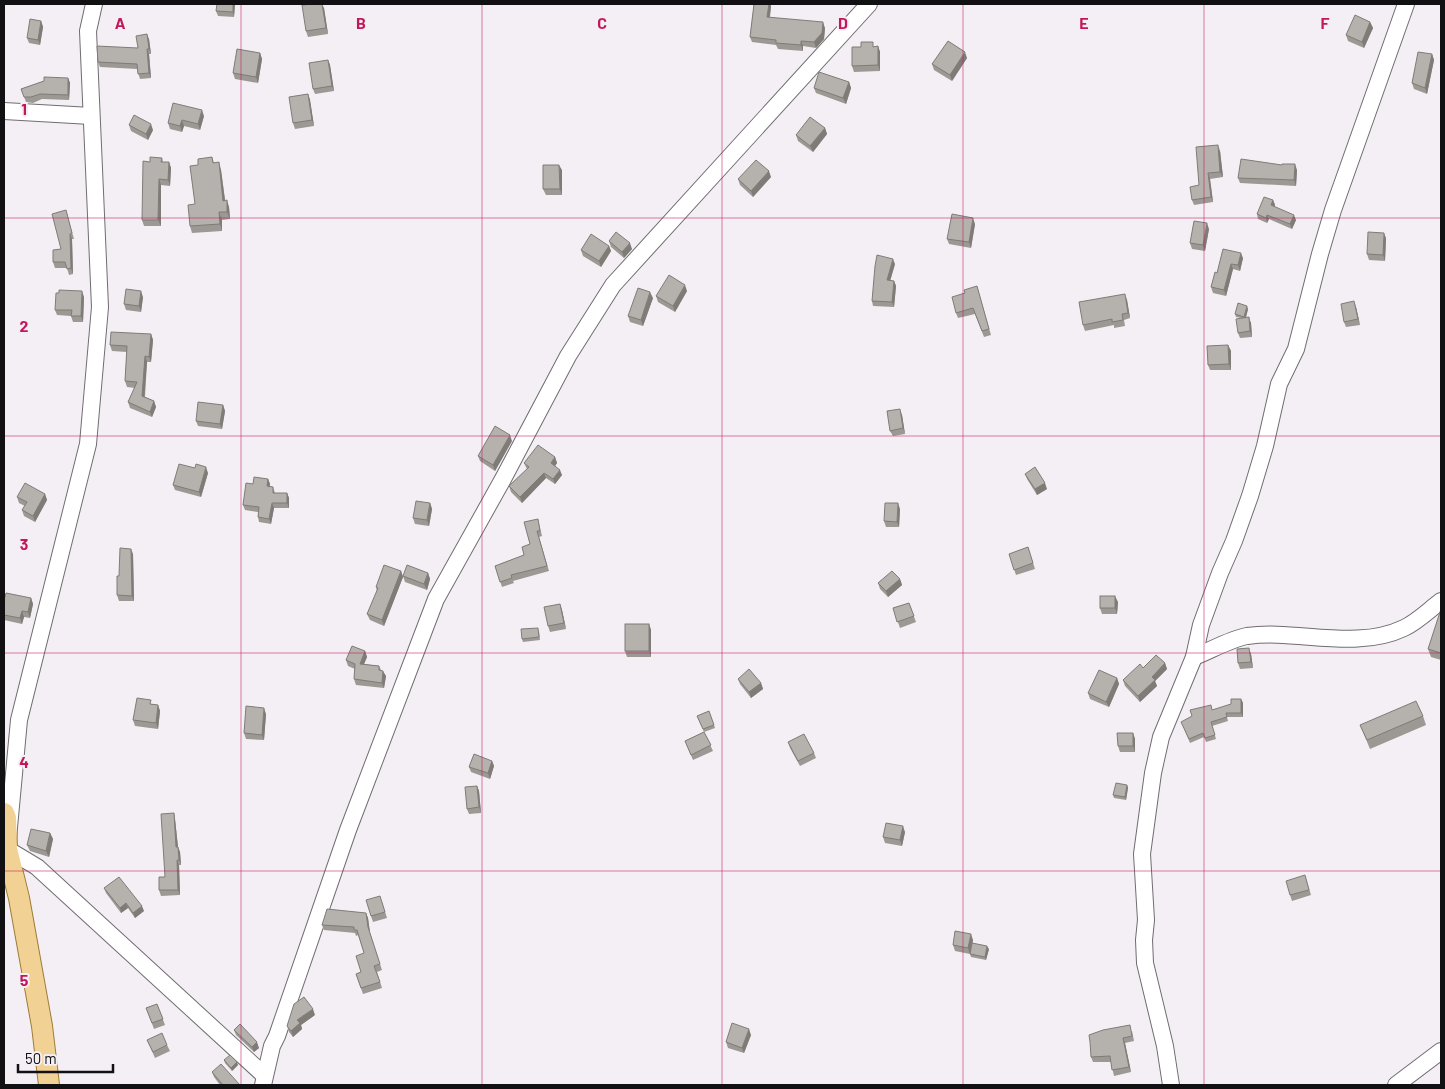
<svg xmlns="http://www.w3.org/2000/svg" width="1445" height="1089" viewBox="0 0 1445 1089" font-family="Barlow,sans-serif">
  <rect width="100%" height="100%" fill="#f4eff4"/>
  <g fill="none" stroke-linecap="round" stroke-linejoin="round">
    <g stroke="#706d71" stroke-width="18">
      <g id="minor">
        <path d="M94,4L88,31L100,307L88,444L19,720L7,849L37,867L264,1075"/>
        <path d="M4,111L91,116"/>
        <path d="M1194,657C1210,651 1230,639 1247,636C1297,629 1356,651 1404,628C1417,622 1429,610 1441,601"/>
        <path d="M263,1085L272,1046L277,1036L348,830L436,599L503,479L568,356L613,285L869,4"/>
        <path d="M1171,1085L1165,1046L1145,963L1144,940L1146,920L1142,854L1153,773L1161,737L1194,657L1201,625L1220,573L1234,541L1250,496L1265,446L1279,384L1296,349L1320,254L1333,210L1406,4"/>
        <path d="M1396,1085L1441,1051"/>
      </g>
    </g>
    <g stroke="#9d7b38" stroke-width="22">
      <path id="major" d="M4,813L6,818L7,849L19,898L42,1026L49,1085"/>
    </g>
    <use href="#minor" stroke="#fff" stroke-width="16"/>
    <use href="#major" stroke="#f2d294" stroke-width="20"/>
  </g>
  <g fill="#9c9894">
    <path d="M235,4L234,17L218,16L216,11Z"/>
    <path d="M754,4H770L771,6L770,17L825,28L824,39L816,48L803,46V51L778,49L776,45L752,42L750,37Z"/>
    <path d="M324,8L328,34L308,37L306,31Z"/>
    <path d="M41,21L43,27L40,45L29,43L27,38Z"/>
    <path d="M1370,22L1373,28L1364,48L1348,41L1346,35Z"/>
    <path d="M149,39L151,54H149L151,78L140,79L137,69L100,67L98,62L138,48Z"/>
    <path d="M875,46H878L880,52V71L854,72L852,66Z"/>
    <path d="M260,53L262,59L258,83L235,79L233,73Z"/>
    <path d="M1432,54L1434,60L1427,94L1414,89L1412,83Z"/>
    <path d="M967,58L952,81L934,70L932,64Z"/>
    <path d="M328,60L330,65L334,91L315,94L313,89Z"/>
    <path d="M68,78L70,83L69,100L42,99L33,103L26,102L21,89L44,81Z"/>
    <path d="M849,82L851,88L846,104L816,93L814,88Z"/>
    <path d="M308,94L310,100L314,126L295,129L293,123Z"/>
    <path d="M204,116L200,130L184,126L182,132L170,129L168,123Z"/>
    <path d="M129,125L153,130L148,140L131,131Z"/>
    <path d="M825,128L827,134L813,152L798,141L796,135Z"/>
    <path d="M1220,151L1223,177L1210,179L1213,202L1194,205L1192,200Z"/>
    <path d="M212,157L214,163L221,170L225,200L229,207L230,219L222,220V231L192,233L190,226L195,204L198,165Z"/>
    <path d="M162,158L163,162H169L171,168L170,186L161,185V226H144L142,220L150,162Z"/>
    <path d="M562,170V195H546L543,189Z"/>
    <path d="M1297,170L1296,186L1240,183L1238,178Z"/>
    <path d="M771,177L753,197L740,185L738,179Z"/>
    <path d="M1273,200L1275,205L1274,207L1296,220L1292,229L1269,219L1267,223L1258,219L1257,214Z"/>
    <path d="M66,210L74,239H72L73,274L69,275L67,268H55L53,262L61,249Z"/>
    <path d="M975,224L971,248L949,244L947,239Z"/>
    <path d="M1209,229L1205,251L1192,249L1190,243Z"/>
    <path d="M1386,238L1385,261L1369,260L1367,254Z"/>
    <path d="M609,241L632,249L624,258L611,247Z"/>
    <path d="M609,246L611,251L601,267L583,256L581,250Z"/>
    <path d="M1223,249L1243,258L1240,271L1233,269L1226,296L1213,293L1211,287L1217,273Z"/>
    <path d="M895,264L890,280L894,281L896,286L894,307L873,306L872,301Z"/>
    <path d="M977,286L991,335L984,337L975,314L958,318L956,313L965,293Z"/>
    <path d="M687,291L675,312L658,302L656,296Z"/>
    <path d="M84,297L83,322H73L71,316L57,315L55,310Z"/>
    <path d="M143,297L141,312L126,310L124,304Z"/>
    <path d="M653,298L643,326L630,322L628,316Z"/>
    <path d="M1127,300L1130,318L1124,320L1125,326L1114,328V325L1085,331L1083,325Z"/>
    <path d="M1356,307L1360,325L1346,327L1344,322Z"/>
    <path d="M1248,309L1246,318L1251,323L1252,337L1240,338L1238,333L1241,318L1236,317L1235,314Z"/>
    <path d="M151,334L153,340L151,362H147L145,397L154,401L156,407L152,417L130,408L128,402L135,388L127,387L125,381L127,352L112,351L110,345Z"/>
    <path d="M1228,345L1231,351V370H1210L1208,365Z"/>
    <path d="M223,405L225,411L222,429L198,426L196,421Z"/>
    <path d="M902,415L905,434L893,436L890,431Z"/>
    <path d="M512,441L495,471L480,461L478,456Z"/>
    <path d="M555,457L557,463L555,466L562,475L555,484L546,478L522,503L511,492L509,486L527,469L524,463Z"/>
    <path d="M208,473L201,497L175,490L173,485Z"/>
    <path d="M1025,474L1047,489L1037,495L1027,479Z"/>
    <path d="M268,479L270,484L269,487H273L275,493H287L289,498V508H274L271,524L259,522L258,517V512L245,510L243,505L253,484Z"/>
    <path d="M45,494L47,500L35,522L24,516L22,510L25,506L19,503L17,497Z"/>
    <path d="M430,503L432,509L429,526L415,524L413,518Z"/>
    <path d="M900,509L899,527H886L884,521Z"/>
    <path d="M538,519L542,536L539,537L549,571L513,581L514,583L502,587L495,566L524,555L530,544Z"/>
    <path d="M1028,547L1035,569L1016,575L1009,554Z"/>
    <path d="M133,554L134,601H119L117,595L119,576Z"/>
    <path d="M401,571L403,577L384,626L370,620L367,614L377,591L376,587Z"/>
    <path d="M428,573L430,579L427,590L405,582L403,576Z"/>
    <path d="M900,579L902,585L888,597L880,589L878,583Z"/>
    <path d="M31,598L33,604L30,618L24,617L22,624L4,620V600Z"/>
    <path d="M1118,602L1117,614H1102L1100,608Z"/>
    <path d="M909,603L916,622L900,628L893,608Z"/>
    <path d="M560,604L562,610L566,629L550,632L548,626Z"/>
    <path d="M1441,609V660L1431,657L1428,649Z"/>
    <path d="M649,624L651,630V657H627L625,651Z"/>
    <path d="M539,631L540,640L523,642L522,639Z"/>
    <path d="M365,651L367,657L364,664L379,666L381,670L386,676L384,688L356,685L354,679L355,669L348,666L346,660Z"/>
    <path d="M1251,654L1253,668L1240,669L1238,663Z"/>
    <path d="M1165,663L1167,669L1155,681L1157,686L1140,702L1125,686L1123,680L1143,668Z"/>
    <path d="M1117,678L1119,684L1109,707L1090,699L1088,693Z"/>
    <path d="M738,679L761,683L763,689L751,698L740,684Z"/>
    <path d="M1241,699L1243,703V717H1227L1228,721L1212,726L1216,739L1206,742L1204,737L1190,743L1183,726L1231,704Z"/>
    <path d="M152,704L158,705L160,711L158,729L135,726L133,720Z"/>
    <path d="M709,711L715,728L704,732L713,751L693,760L685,741L704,732L697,716Z"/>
    <path d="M266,714L264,740L246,739L244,733Z"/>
    <path d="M1423,716L1426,725L1370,749L1360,725Z"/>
    <path d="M1133,733L1135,739V752H1120L1118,746Z"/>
    <path d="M788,742L814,753L816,758L800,766L790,748Z"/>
    <path d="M492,761L494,766L490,779L471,772L469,767Z"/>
    <path d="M1127,785L1128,788L1126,800L1114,798L1113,795Z"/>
    <path d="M477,786L479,791L481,813L469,814L467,809Z"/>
    <path d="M174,813L175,819L178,847L180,852L181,865H179L180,895L161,896L159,890L165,877Z"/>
    <path d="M905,832L902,846L885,843L883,837Z"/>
    <path d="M50,833L53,839L49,857L30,851L27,845Z"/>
    <path d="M1305,875L1311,895L1292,901L1290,895Z"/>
    <path d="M104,888L144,911L135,918L128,908L121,913L106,893Z"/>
    <path d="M382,902L387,918L373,922L371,916Z"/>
    <path d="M366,913L368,918L370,933L382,970L377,972L382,988L363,994L356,974L361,972L364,953L358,935L356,936L355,933L324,930L322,925Z"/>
    <path d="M973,940L970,954L955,951L953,945Z"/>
    <path d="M989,949L986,960L971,957L970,954Z"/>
    <path d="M157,1004L165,1025L154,1029L146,1008Z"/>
    <path d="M315,1015L301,1025L302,1029L293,1037L289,1032L287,1026Z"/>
    <path d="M234,1030L259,1048L254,1052L236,1035Z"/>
    <path d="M1132,1031L1134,1041L1125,1043L1131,1072L1114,1076L1111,1062H1093L1091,1057Z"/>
    <path d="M751,1035L744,1053L728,1048L726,1042Z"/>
    <path d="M147,1040L167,1045L170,1051L155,1058Z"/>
    <path d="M224,1060L238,1065L232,1071L225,1063Z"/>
    <path d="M212,1072L240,1085H220L214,1077Z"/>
  </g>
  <g fill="#7f7c78">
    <path d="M233,4H235L234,17L233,12Z"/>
    <path d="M322,4L324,8L328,34L326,28Z"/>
    <path d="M769,4H770L771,6L769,23L767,17Z"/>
    <path d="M41,21L43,27L40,45L38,40Z"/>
    <path d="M823,22L825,28L824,39L816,48L814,42Z"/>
    <path d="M1370,22L1373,28L1364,48L1362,42Z"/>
    <path d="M147,34L149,39L151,54L149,49Z"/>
    <path d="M801,41L803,46V51L801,45Z"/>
    <path d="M878,46L880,52V71L878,65Z"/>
    <path d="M147,49L149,54L151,78L149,73Z"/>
    <path d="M965,52L967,58L952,81L950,75Z"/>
    <path d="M260,53L262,59L258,83L256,77Z"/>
    <path d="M1432,54L1434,60L1427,94L1425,88Z"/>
    <path d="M328,60L330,65L334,91L332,86Z"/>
    <path d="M68,78L70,83L69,100L68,95Z"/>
    <path d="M849,82L851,88L846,104L843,98Z"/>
    <path d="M308,94L310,100L314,126L312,120Z"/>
    <path d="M202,110L204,116L200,130L198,124Z"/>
    <path d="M182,120L184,126L182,132L180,126Z"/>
    <path d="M151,124L153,130L148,140L146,134Z"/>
    <path d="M825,128L827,134L813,152L810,146Z"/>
    <path d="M1218,145L1220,151L1223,177L1220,172Z"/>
    <path d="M169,162L171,168L170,186L168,180Z"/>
    <path d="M219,162L221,170L226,208L223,201Z"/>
    <path d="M1295,164L1297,170L1296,186L1294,180Z"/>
    <path d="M559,165L562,170V195L560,189Z"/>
    <path d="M769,171L771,177L753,197L751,191Z"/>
    <path d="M1208,173L1210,179L1213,202L1211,197Z"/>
    <path d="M159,179L161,185V226L158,220Z"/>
    <path d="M227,200L229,207L230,219L227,212Z"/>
    <path d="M1273,200L1275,205L1273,210L1271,205Z"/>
    <path d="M219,212L222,220V231L220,224Z"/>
    <path d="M1267,215L1269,219L1267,223L1266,218Z"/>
    <path d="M1294,215L1296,220L1292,229L1290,224Z"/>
    <path d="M973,218L975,224L971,248L969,242Z"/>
    <path d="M1207,223L1209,229L1205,251L1203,245Z"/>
    <path d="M1384,233L1386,238L1385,261L1383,255Z"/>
    <path d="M70,234L72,239L73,274L71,268Z"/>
    <path d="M630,243L632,249L624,258L622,252Z"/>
    <path d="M609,246L611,251L601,267L599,261Z"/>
    <path d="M1241,253L1243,258L1240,271L1238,265Z"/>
    <path d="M893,259L895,264L889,285L887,280Z"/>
    <path d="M1231,264L1233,269L1226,296L1224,290Z"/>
    <path d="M894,281L896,286L894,307L892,302Z"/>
    <path d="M685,285L687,291L675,312L673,306Z"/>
    <path d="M82,291L84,297L83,322L81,316Z"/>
    <path d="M141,291L143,297L141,312L139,306Z"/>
    <path d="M650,292L653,298L643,326L641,320Z"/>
    <path d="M1125,294L1127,300L1130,318L1128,313Z"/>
    <path d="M1354,301L1356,307L1360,325L1358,319Z"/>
    <path d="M1247,306L1248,309L1245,320L1244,317Z"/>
    <path d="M1249,317L1251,323L1252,337L1250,331Z"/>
    <path d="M151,334L153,340L151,362L149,357Z"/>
    <path d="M1228,345L1231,351V370L1229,364Z"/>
    <path d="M145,356L147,362L144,401L142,396Z"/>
    <path d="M154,401L156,407L152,417L150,412Z"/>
    <path d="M223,405L225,411L222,429L220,424Z"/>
    <path d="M900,409L902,415L905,434L903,428Z"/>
    <path d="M510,435L512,441L495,471L493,465Z"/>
    <path d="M555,457L557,463L553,469L551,463Z"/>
    <path d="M206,467L208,473L201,497L199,492Z"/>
    <path d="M560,470L562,475L555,484L553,479Z"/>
    <path d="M544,473L546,478L522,503L520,497Z"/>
    <path d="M268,479L270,484L269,492L267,486Z"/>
    <path d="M1045,483L1047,489L1037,495L1035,489Z"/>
    <path d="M287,493L289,498V508L287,503Z"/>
    <path d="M45,494L47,500L35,522L33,516Z"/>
    <path d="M272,503L274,508L271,524L269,519Z"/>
    <path d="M430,503L432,509L429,526L427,520Z"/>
    <path d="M898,503L900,509L899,527L897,522Z"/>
    <path d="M131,549L133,554L134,601L132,596Z"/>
    <path d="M401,571L403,577L384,626L382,620Z"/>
    <path d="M428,573L430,579L427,590L424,584Z"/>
    <path d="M900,579L902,585L888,597L886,591Z"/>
    <path d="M1115,596L1118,602L1117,614L1115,608Z"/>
    <path d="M31,598L33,604L30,618L28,612Z"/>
    <path d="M560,604L562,610L566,629L564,623Z"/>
    <path d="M22,611L24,617L22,624L20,618Z"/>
    <path d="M649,624L651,630V657L649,651Z"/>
    <path d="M1249,648L1251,654L1253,668L1251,662Z"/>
    <path d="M365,651L367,657L362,669L360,664Z"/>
    <path d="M1165,663L1167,669L1155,681L1157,686L1140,702L1138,696L1152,677Z"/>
    <path d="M383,671L386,676L384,688L382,683Z"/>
    <path d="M1117,678L1119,684L1109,707L1106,702Z"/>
    <path d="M761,683L763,689L751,698L749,692Z"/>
    <path d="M1241,699L1243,703V717L1241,713Z"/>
    <path d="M158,705L160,711L158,729L156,723Z"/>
    <path d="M264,708L266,714L264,740L262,735Z"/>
    <path d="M1133,733L1135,739V752L1133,746Z"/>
    <path d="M492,761L494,766L490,779L488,773Z"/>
    <path d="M1127,785L1128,788L1126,800L1125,797Z"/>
    <path d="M477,786L479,791L481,813L479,807Z"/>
    <path d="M174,813L175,819L178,847L180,852L181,865L179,860L176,847Z"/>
    <path d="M903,826L905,832L902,846L900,840Z"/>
    <path d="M50,833L53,839L49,857L46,851Z"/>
    <path d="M177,860L179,865L180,895L178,890Z"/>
    <path d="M126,903L128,908L121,913L120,908Z"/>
    <path d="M142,906L144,911L135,918L133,913Z"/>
    <path d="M366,913L368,918L370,933L382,970L368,927Z"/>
    <path d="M971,934L973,940L970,954L968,948Z"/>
    <path d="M987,946L989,949L986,960L985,957Z"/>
    <path d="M313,1009L315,1015L301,1025L302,1029L293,1037L291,1031L297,1020Z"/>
    <path d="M749,1029L751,1035L744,1053L742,1048Z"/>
    <path d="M1123,1038L1125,1043L1131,1072L1129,1067Z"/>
    <path d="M257,1042L259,1048L254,1052L252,1047Z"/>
    <path d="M237,1062L238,1065L232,1071L231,1068Z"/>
  </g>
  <g fill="#b5b1ac" stroke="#7f7c78">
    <path d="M217,4H233V12L216,11Z"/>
    <path d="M313,4H322L326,28L306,31L302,5Z"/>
    <path d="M754,4H769L767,17L823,22L822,33L814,42L801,41V45L776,43V40L750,37Z"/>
    <path d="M1355,15L1370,22L1362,42L1346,35Z"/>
    <path d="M30,19L41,21L38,40L27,38Z"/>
    <path d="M147,34L149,49H147L149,73L138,74L137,64L98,62L97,46L138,48L136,36Z"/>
    <path d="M948,41L965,52L950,75L932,64Z"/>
    <path d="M861,42H873V47L878,46V65L852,66V47H861Z"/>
    <path d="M237,49L260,53L256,77L233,73Z"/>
    <path d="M1418,52L1432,54L1425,88L1412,83Z"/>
    <path d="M328,60L332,86L313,89L309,63Z"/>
    <path d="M819,72L849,82L843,98L814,88Z"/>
    <path d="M44,77L68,78V95L40,94L31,97H24L21,89L44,81Z"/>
    <path d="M308,94L312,120L293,123L289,97Z"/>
    <path d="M173,103L202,110L198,124L182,120L180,126L168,123Z"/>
    <path d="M134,115L151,124L146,134L129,125Z"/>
    <path d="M810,117L825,128L810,146L796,135Z"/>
    <path d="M1218,145L1220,172L1208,173L1211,197L1192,200L1190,187L1199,185L1196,147Z"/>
    <path d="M150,157L162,158L161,162H169L168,180L159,179L158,220H142L143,161L150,162Z"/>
    <path d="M212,157L213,163L219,162L223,201L227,200V212H219L220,224L190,226L188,205L195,204L190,166L198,165V159Z"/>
    <path d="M1241,159L1282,165V164H1295L1294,180L1238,178Z"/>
    <path d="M756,160L769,171L751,191L738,179Z"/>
    <path d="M543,165H559L560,189H543Z"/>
    <path d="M1264,197L1273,200L1271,205L1294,215L1290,224L1267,215L1266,218L1257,214Z"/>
    <path d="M66,210L72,233L70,234L71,268L67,269L65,262H53V250L61,249L52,214Z"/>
    <path d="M952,214L973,218L969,242L947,239Z"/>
    <path d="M1194,221L1207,223L1203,245L1190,243Z"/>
    <path d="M616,232L630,243L622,252L609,241Z"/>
    <path d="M1368,232L1384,233L1383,255L1367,254Z"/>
    <path d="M591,234L609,246L599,261L581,250Z"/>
    <path d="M1223,249L1241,253L1238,265L1231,264L1224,290L1211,287L1215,272L1217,273Z"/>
    <path d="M877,255L893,259L887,280L894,281L892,302L872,301L875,266Z"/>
    <path d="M669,275L685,285L673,306L656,296Z"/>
    <path d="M977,286L989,329L982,331L973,308L956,313L952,297L965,293L964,290Z"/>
    <path d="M638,288L650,292L641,320L628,316Z"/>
    <path d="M126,289L141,291L139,306L124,304Z"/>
    <path d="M59,290L82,291L81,316H71L72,310H55L56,293H59Z"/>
    <path d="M1125,294L1128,313L1122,314L1123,320L1112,322V319L1083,325L1079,302Z"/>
    <path d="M1354,301L1358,319L1344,322L1341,304Z"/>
    <path d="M1238,303L1247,306L1244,317L1235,314Z"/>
    <path d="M1249,317L1250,331L1238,333L1236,319Z"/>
    <path d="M111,332L151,334L149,357L145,356L142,396L154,401L150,412L128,402L137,382L125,381L127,346L110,345Z"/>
    <path d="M1228,345L1229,364L1208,365L1207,346Z"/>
    <path d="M198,402L223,405L220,424L196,421Z"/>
    <path d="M900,409L903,428L890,431L887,411Z"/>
    <path d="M495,426L510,435L493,465L478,456Z"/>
    <path d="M538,445L555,457L551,463L560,470L553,479L544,473L520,497L509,486L529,467L524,463Z"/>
    <path d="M179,464L195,468L196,464L206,467L199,492L173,485Z"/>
    <path d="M1035,467L1045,483L1035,489L1025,474Z"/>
    <path d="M254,477L268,479L267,486L273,487V493H287V503H272L269,519L258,517L259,507L243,505L246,483L253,484Z"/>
    <path d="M25,483L45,494L33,516L22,510L27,502L17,497Z"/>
    <path d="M416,501L430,503L427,520L413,518Z"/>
    <path d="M885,503H898L897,522L884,521Z"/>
    <path d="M538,519L540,531H537L547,566L511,575L512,578L500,582L495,566L524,555L522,547L530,544L524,522Z"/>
    <path d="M1028,547L1033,563L1014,570L1009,554Z"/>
    <path d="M120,548L131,549L132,596L117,595V576H119Z"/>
    <path d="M384,565L401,571L382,620L367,614L378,588L376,587Z"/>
    <path d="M407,565L428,573L424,584L403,576Z"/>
    <path d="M892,571L900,579L886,591L878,583Z"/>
    <path d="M6,593L31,598L28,612L22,611L20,618L4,615V600Z"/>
    <rect x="1100" y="596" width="15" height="12"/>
    <path d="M909,603L914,616L897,622L893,608Z"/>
    <path d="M560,604L564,623L548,626L544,607Z"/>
    <path d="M1441,609V653L1428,649Z"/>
    <rect x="625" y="624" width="24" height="27"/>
    <path d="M538,628L539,637L522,639L521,629Z"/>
    <path d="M352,646L365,651L360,664L379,666V670L383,671L382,683L354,679L355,664L346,660Z"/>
    <path d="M1249,648L1251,662L1238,663L1237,649Z"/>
    <path d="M1156,655L1165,663L1152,677L1155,680L1138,696L1123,680L1140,664L1143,668Z"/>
    <path d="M749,669L761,683L749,692L738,679Z"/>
    <path d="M1099,670L1117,678L1106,702L1088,693Z"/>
    <path d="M137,698L151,700L150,704L158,705L156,723L133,720Z"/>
    <path d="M1231,699H1241V713H1226L1227,717L1211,722L1215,735L1205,738L1203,733L1189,739L1181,722L1192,716L1190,710L1211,705L1212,710L1231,704Z"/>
    <path d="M1416,701L1423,716L1367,740L1360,725Z"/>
    <path d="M246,706L264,708L262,735L244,733Z"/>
    <path d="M709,711L714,725L703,729L697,716Z"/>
    <path d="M704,732L711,745L691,755L685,741Z"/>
    <path d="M1117,733H1133V746H1118Z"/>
    <path d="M804,734L814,753L798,761L788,742Z"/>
    <path d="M474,754L492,761L488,773L469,767Z"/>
    <path d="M1116,783L1127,785L1125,797L1113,795Z"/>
    <path d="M477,786L479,807L467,809L465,787Z"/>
    <path d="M174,813L176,847H178L179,860H177L178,890H159V877H165L161,814Z"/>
    <path d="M886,823L903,826L900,840L883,837Z"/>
    <path d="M31,829L50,833L46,851L27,845Z"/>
    <path d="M1305,875L1309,890L1290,895L1286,881Z"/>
    <path d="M119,877L142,906L133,913L126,903L120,908L104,888Z"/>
    <path d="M380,896L385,912L371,916L366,900Z"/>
    <path d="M327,909L366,913L368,927L380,964L374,966L380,982L361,988L356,974L361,972L356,956L364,953L357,930H354V927L322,925Z"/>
    <path d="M955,931L971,934L968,948L953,945Z"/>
    <path d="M972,943L987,946L985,957L970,954Z"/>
    <path d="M304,997L313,1009L297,1020L300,1023L291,1031L287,1026L294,1004Z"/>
    <path d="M157,1004L163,1019L152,1023L146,1008Z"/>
    <path d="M732,1023L749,1029L742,1048L726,1042Z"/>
    <path d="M240,1024L257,1042L252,1047L234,1030Z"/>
    <path d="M1130,1025L1132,1036L1123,1038L1129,1067L1112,1070L1110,1056L1091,1057L1090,1042L1089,1035L1103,1030Z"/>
    <path d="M162,1033L167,1045L153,1052L147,1040Z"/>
    <path d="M230,1055L237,1062L231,1068L224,1060Z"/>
    <path d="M221,1064L240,1085H223L212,1072Z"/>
  </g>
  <path fill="none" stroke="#c2185b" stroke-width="1" stroke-opacity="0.55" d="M241,4V1085M482,4V1085M722,4V1085M963,4V1085M1204,4V1085M4,218H1441M4,436H1441M4,653H1441M4,871H1441"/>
  <g font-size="16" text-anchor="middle" font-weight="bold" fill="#c2185b" stroke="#f4eff4" stroke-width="4" stroke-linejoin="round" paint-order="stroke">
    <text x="120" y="29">A</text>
    <text x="361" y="29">B</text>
    <text x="602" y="29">C</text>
    <text x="843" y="29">D</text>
    <text x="1084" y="29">E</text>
    <text x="1325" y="29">F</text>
    <text x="24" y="115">1</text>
    <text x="24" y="332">2</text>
    <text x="24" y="550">3</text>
    <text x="24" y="768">4</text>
    <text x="24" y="986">5</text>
  </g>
  <rect width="1445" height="1089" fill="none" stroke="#111012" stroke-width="10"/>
  <path d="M18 1064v8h95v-8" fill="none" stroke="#111012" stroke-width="2.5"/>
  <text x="25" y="1064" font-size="15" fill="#111012" stroke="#f4eff4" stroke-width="4" paint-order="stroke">50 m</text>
</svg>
